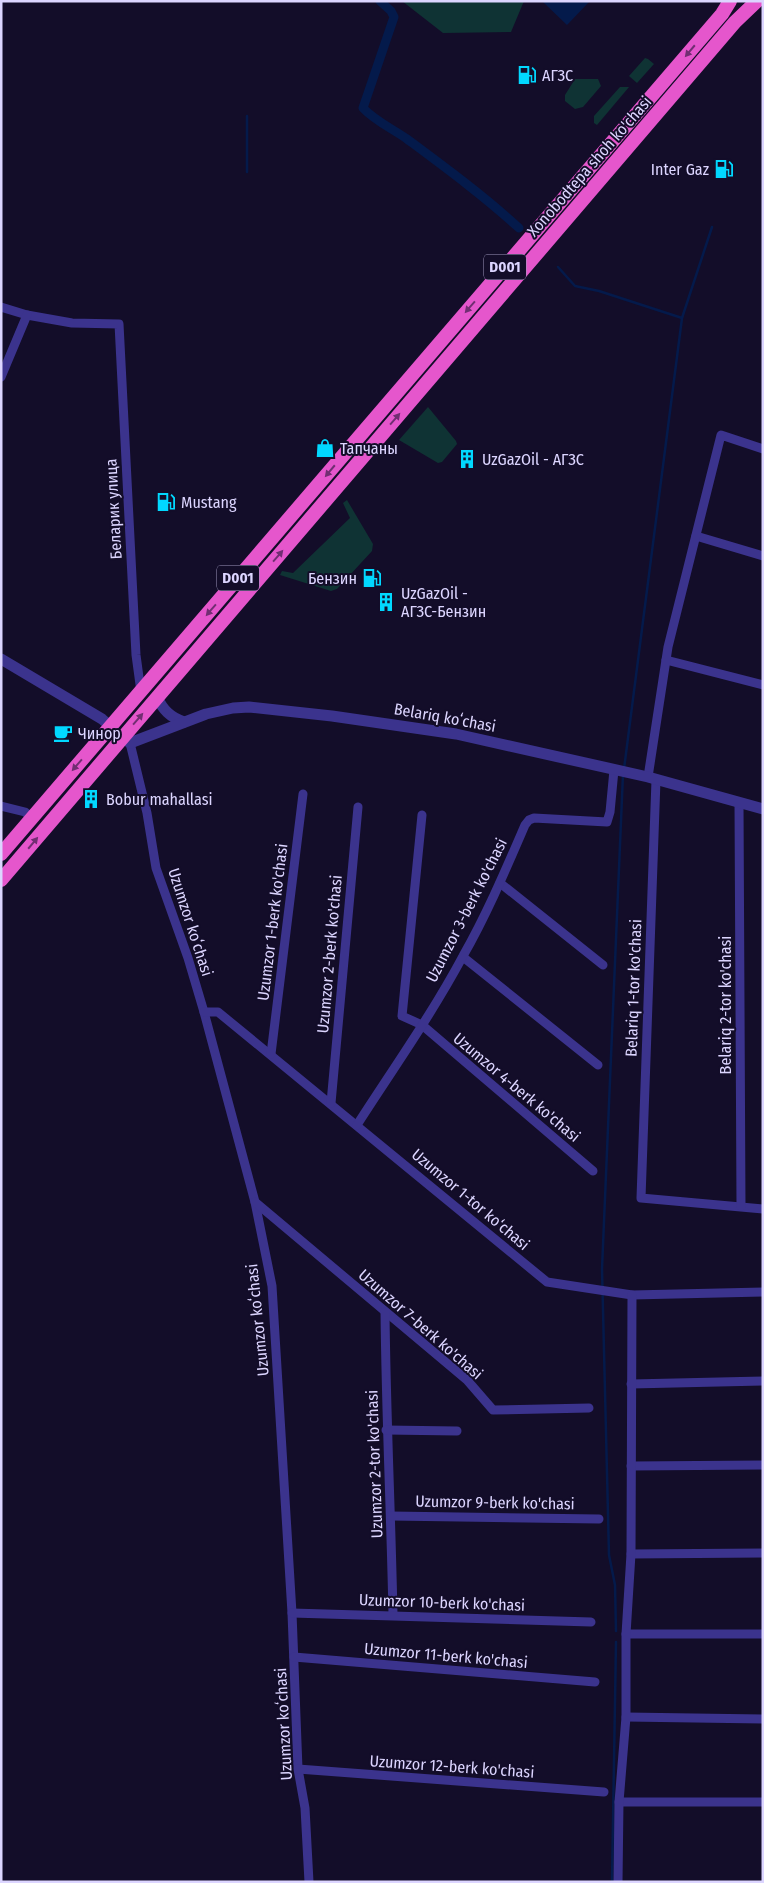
<svg xmlns="http://www.w3.org/2000/svg" width="764" height="1883" viewBox="0 0 764 1883" font-family="'Fira Sans Condensed',sans-serif">
  <rect width="100%" height="100%" fill="#130d29"/>
  <g fill="#0f3334">
    <path d="M402,1H524L511,32L443,33Z"/>
    <path d="M645,58L648,59L654,64L637,83L629,76Z"/>
    <path d="M575,79H598L601,86L583,107L575,109L565,101V95Z"/>
    <path d="M620,87H629L597,125L594,123V116Z"/>
    <path d="M428,407L456,441L457,444L442,462L438,463L399,440Z"/>
    <path d="M347,500L373,544L372,551L337,589L331,591L280,575L282,571L293,573L350,518L343,503Z"/>
  </g>
  <path fill="#041a4b" d="M542,1H588L589,2L567,25Z"/>
  <g fill="none" stroke-linecap="round" stroke-linejoin="round">
    <g stroke="#041a4b" stroke-width="2.5">
      <path d="M247,116V172"/>
      <path d="M558,267L575,286L599,291L682,318"/>
      <path d="M624,769L682,318L712,227"/>
      <path d="M616,1631L615,1585L609,1555L602,1269L623,774"/>
      <path d="M612,1882L616,1642"/>
    </g>
    <path stroke="#041a4b" stroke-width="9" d="M380,1L391,11L394,17L363,108C375,121 393,129 407,139C446,168 484,196 519,228"/>
    <g stroke="#3b338d" stroke-width="9">
      <path d="M1,307L27,315L72,323L119,324L136,655L141,692"/>
      <path d="M1,377L27,315"/>
      <path d="M696,536L763,556"/>
      <path d="M666,660L763,685"/>
      <path d="M130,743L147,813L156,868L188,958L204,1012L255,1202L272,1286L292,1613L298,1769L305,1808L309,1882"/>
      <path d="M648,777L668,647L721,435L763,449"/>
      <path d="M656,780L641,1198L763,1209"/>
      <path d="M739,803L741,1206"/>
      <path d="M1,806L25,812L32,818"/>
      <path d="M422,815L402,1016L422,1025L593,1171"/>
      <path d="M500,883L603,965"/>
      <path d="M463,957L598,1065"/>
      <path d="M204,1012H218L547,1282L632,1295L763,1292"/>
      <path d="M271,1054L303,794"/>
      <path d="M331,1103L358,807"/>
      <path d="M357,1125C393,1069 432,1014 463,956C487,914 506,869 525,825L529,820L534,818L607,822L610,812L614,770"/>
      <path d="M255,1202L467,1380L493,1410L589,1408"/>
      <path d="M385,1312C386,1413 391,1514 393,1615"/>
      <path d="M631,1384L763,1381"/>
      <path d="M386,1430L457,1431"/>
      <path d="M631,1466L763,1465"/>
      <path d="M391,1516L599,1519"/>
      <path d="M631,1554L763,1553"/>
      <path d="M292,1613L591,1622"/>
      <path d="M626,1634H763"/>
      <path d="M294,1657L595,1682"/>
      <path d="M626,1717L763,1719"/>
      <path d="M298,1769L604,1792"/>
      <path d="M619,1802H763"/>
      <path d="M618,1882L619,1802L626,1717V1634L631,1554L632,1295"/>
    </g>
    <g stroke="#3b338d" stroke-width="11">
      <path d="M1,659L102,719L111,727"/>
      <path d="M157,697C163,710 170,717 184,722"/>
      <path d="M123,737L130,743L206,714L233,708L249,707L332,716L456,734L648,777L763,809"/>
    </g>
    <g stroke="#e556cc" stroke-width="14">
      <path d="M1,854L722,14L730,1"/>
      <path d="M1,880L735,22L757,1"/>
    </g>
  </g>
  <defs><path id="oneway-solid" d="M-6-.8H1V-3.2L6.5 0L1 3.2V.8H-6Z" transform="scale(1.25)"/></defs>
  <g fill="#712e72">
    <use href="#oneway-solid" transform="translate(690 51) rotate(130)"/>
    <use href="#oneway-solid" transform="translate(470 307) rotate(131)"/>
    <use href="#oneway-solid" transform="translate(395 419) rotate(-49)"/>
    <use href="#oneway-solid" transform="translate(330 471) rotate(130)"/>
    <use href="#oneway-solid" transform="translate(278 556) rotate(-49)"/>
    <use href="#oneway-solid" transform="translate(211 610) rotate(131)"/>
    <use href="#oneway-solid" transform="translate(138 719) rotate(-49)"/>
    <use href="#oneway-solid" transform="translate(77 765) rotate(131)"/>
    <use href="#oneway-solid" transform="translate(33 843) rotate(-50)"/>
  </g>
  <defs>
    <g id="fuel-bare" transform="scale(1.5)"><path d="M-5.5-6h7V0h2V4h1.3V-2.5L3-4.5l.8-.8L6-3V5H2.5V1h-1V6h-7ZM-4.2-4.7v3.2H.2V-4.7Z" fill="#01d8ff" stroke="#130d29" stroke-width="2.5" paint-order="stroke"/></g>
    <g id="shop-bare" transform="scale(1.5)"><path d="M-5-2.5h2.3a2.7 3.5 0 0 1 5.4 0H5L5.5 6h-11ZM-1.5-2.5h3a1.5 2.3 0 0 0-3 0Z" fill="#01d8ff" stroke="#130d29" stroke-width="2.5" paint-order="stroke"/></g>
    <g id="building-bare" transform="scale(1.5)"><path d="M-4-6H4V6H1V3H-1V6H-4ZM-2.5-4.3h1.7v1.8h-1.7ZM.8-4.3h1.7v1.8H.8ZM-2.5-1h1.7V.8h-1.7ZM.8-1h1.7V.8H.8Z" fill="#01d8ff" stroke="#130d29" stroke-width="2.5" paint-order="stroke"/></g>
    <g id="cafe-bare" transform="scale(1.5)"><path d="M-5.5-4.5H6V0H3Q3 3.5 0 3.5H-2.5Q-5.5 3.5-5.5 0ZM3-3.2v2h1.7v-2ZM-6 4.5H4V6H-6Z" fill="#01d8ff" stroke="#130d29" stroke-width="2.5" paint-order="stroke"/></g>
  </defs>
  <g fill-rule="evenodd">
    <use href="#fuel-bare" x="527" y="75"/>
    <use href="#fuel-bare" x="724" y="169"/>
    <use href="#shop-bare" x="325" y="448"/>
    <use href="#building-bare" x="467" y="459"/>
    <use href="#fuel-bare" x="166" y="502"/>
    <use href="#fuel-bare" x="372" y="578"/>
    <use href="#building-bare" x="386" y="602"/>
    <use href="#cafe-bare" x="63" y="733"/>
    <use href="#building-bare" x="91" y="799"/>
  </g>
  <g text-anchor="middle" stroke-width="4" stroke-linejoin="round" paint-order="stroke">
    <g fill="#130d29" stroke="#a099bf" stroke-width="1">
      <rect x="484" y="254.5" width="42" height="25" rx="4"/>
      <rect x="217" y="565.5" width="42" height="25" rx="4"/>
    </g>
    <g font-size="15" font-weight="bold" fill="#dcd5ff">
      <text x="505" y="272">D001</text>
      <text x="238" y="583">D001</text>
    </g>
    <g font-size="16" fill="#dcd5ff" stroke="#130d29" text-anchor="start">
      <text x="542" y="81">АГЗС</text>
      <text x="709" y="175" text-anchor="end">Inter Gaz</text>
      <text x="340" y="454">Тапчаны</text>
      <text x="482" y="465">UzGazOil - АГЗС</text>
      <text x="181" y="508">Mustang</text>
      <text x="357" y="584" text-anchor="end">Бензин</text>
      <text x="401" y="599">UzGazOil -<tspan x="401" dy="18">АГЗС-Бензин</tspan></text>
      <text x="78" y="739">Чинор</text>
      <text x="106" y="805">Bobur mahallasi</text>
    </g>
    <g font-size="16" fill="#dcd5ff" stroke="#130d29">
      <text transform="translate(589 166) rotate(-49)" y="6">Xonobodtepa shoh ko'chasi</text>
      <text transform="translate(113 509) rotate(-93)" y="6">Беларик улица</text>
      <text transform="translate(445 717) rotate(10)" y="6">Belariq koʻchasi</text>
      <text transform="translate(466 910) rotate(-63)" y="6">Uzumzor 3-berk ko'chasi</text>
      <text transform="translate(191 922) rotate(72)" y="6">Uzumzor koʻchasi</text>
      <text transform="translate(272 922) rotate(-83)" y="6">Uzumzor 1-berk ko'chasi</text>
      <text transform="translate(329 954) rotate(-85)" y="6">Uzumzor 2-berk ko'chasi</text>
      <text transform="translate(633 988) rotate(-88)" y="6">Belariq 1-tor ko'chasi</text>
      <text transform="translate(725 1005) rotate(-90)" y="6">Belariq 2-tor ko'chasi</text>
      <text transform="translate(517 1087) rotate(40)" y="6">Uzumzor 4-berk ko'chasi</text>
      <text transform="translate(471 1199) rotate(40)" y="6">Uzumzor 1-tor ko‘chasi</text>
      <text transform="translate(257 1320) rotate(-96)" y="6">Uzumzor koʻchasi</text>
      <text transform="translate(421 1324) rotate(41)" y="6">Uzumzor 7-berk ko'chasi</text>
      <text transform="translate(374 1464) rotate(-92)" y="6">Uzumzor 2-tor ko'chasi</text>
      <text transform="translate(495 1502) rotate(1)" y="6">Uzumzor 9-berk ko'chasi</text>
      <text transform="translate(442 1602) rotate(2)" y="6">Uzumzor 10-berk ko'chasi</text>
      <text transform="translate(446 1655) rotate(5)" y="6">Uzumzor 11-berk ko'chasi</text>
      <text transform="translate(283 1724) rotate(-93)" y="6">Uzumzor koʻchasi</text>
      <text transform="translate(452 1766) rotate(4)" y="6">Uzumzor 12-berk ko'chasi</text>
    </g>
  </g>
  <rect width="764" height="1883" fill="none" stroke="#dcd5ff" stroke-width="5"/>
</svg>
